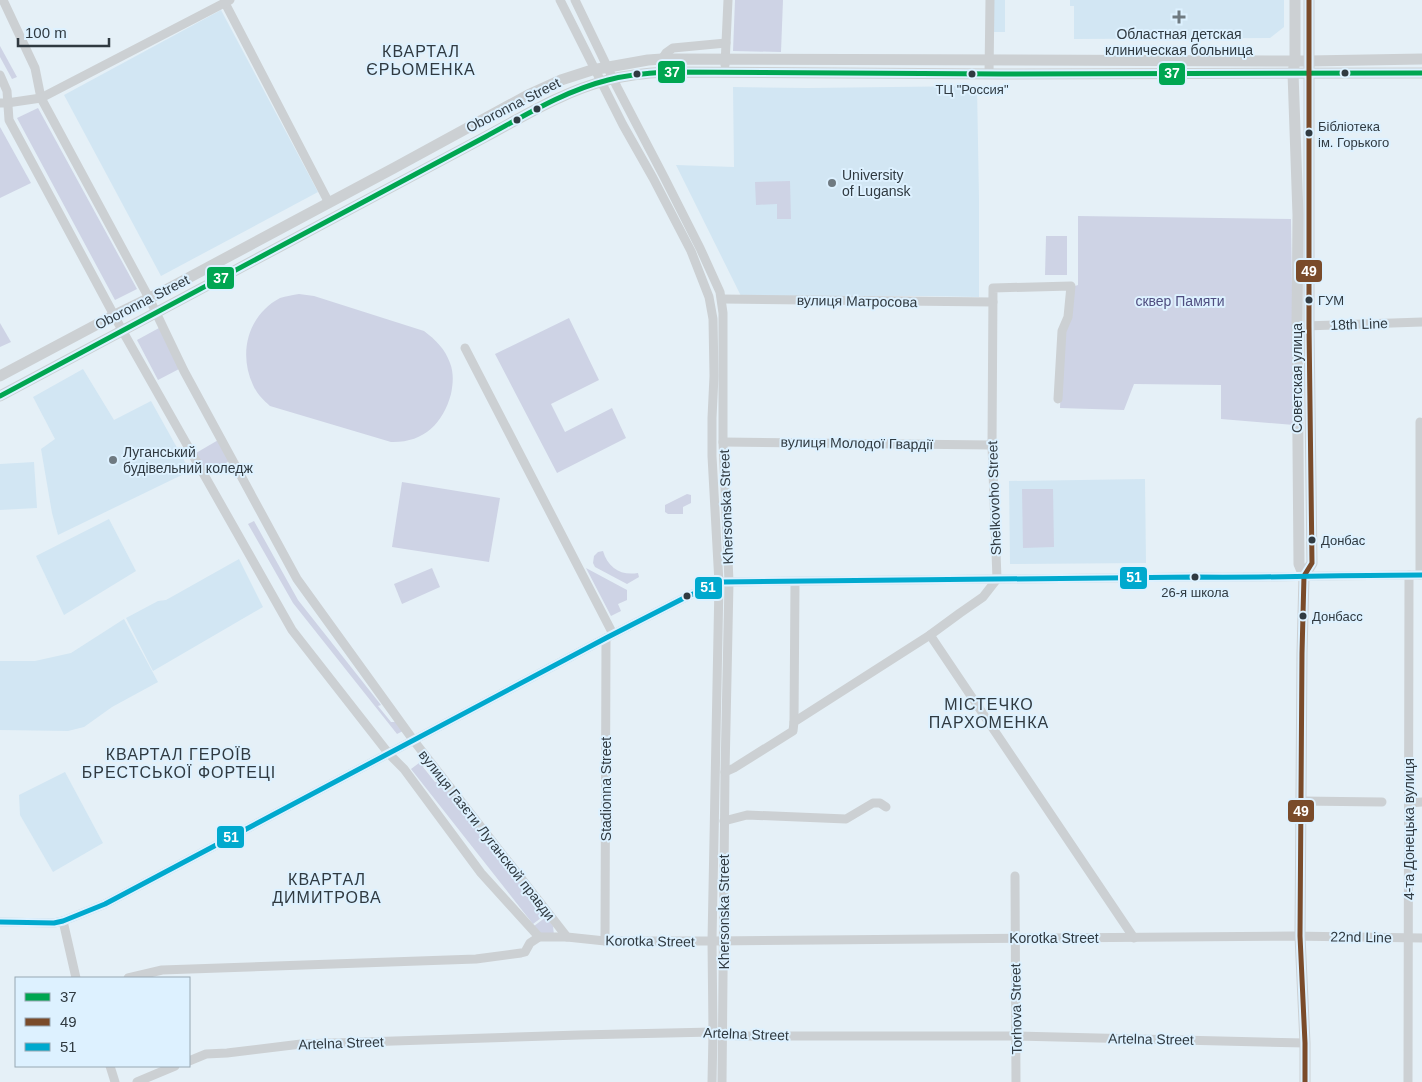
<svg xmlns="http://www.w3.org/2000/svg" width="1422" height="1082" viewBox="0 0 1422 1082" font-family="Arial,sans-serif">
  <rect width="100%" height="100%" fill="#e5f0f7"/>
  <g fill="#d2e6f3">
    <rect x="993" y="0" width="12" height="32"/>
    <path d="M1070,0H1284V27L1270,38L1074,39V6H1070Z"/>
    <path d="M221,10L318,192L161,276L64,95Z"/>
    <path d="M977,86L979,199V297L928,296H741L676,165L734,167L733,87L808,88Z"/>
    <path d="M83,369L114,420L151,401L190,471L58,535L52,513L41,449L55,439L33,397Z"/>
    <path d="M34,462L37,508L0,510V464Z"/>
    <path d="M1145,479L1146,563L1010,564L1009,481Z"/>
    <path d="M109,519L136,571L64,615L36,556Z"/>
    <path d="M239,559L263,607L153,671L126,618L158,601L166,600Z"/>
    <path d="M124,619L158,682L112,707L84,727L68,731L0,730V661H35L71,653Z"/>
    <path d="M65,772L103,843L53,872L20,815L19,795Z"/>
  </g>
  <g fill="#ced3e5">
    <path d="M735,0H783L781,52L733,51Z"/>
    <path d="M0,46L17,77L12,79L0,57Z"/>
    <path d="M38,108L137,289L115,300L17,118Z"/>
    <path d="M0,127L31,183L0,198Z"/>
    <path d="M790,181L791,219H777V204L756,205L755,182Z"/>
    <path d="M1078,216L1291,219L1294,425L1221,419V385L1134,384L1124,410L1060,408L1062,349L1072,287L1078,285Z"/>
    <path d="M1046,236H1067V275H1045Z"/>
    <path d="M299,294L314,296L424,331C436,340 445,349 450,363C454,373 453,384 451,394C443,424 423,443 391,442L270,406C263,400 257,394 253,385C238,353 248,315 280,298C286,296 293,295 299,294Z"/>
    <path d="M569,318L599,380L551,404L565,432L612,408L626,438L557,473L495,354Z"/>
    <path d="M0,323L11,342L0,347Z"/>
    <path d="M159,328L181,368L158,380L137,340Z"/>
    <path d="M220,439L231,460L207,474L196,453Z"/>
    <path d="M402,482L500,498L489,562L392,547Z"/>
    <path d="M1022,489H1053L1054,547L1023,548Z"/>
    <path d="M687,494L691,495V503L683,507V514H668L665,512V505Z"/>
    <path d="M254,521L298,600L381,705L378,706L391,722H397L403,731L397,734L293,603L248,524Z"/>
    <path d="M603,551C608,568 621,576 638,573L639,577L627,584L595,567L593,563L594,556L598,552Z"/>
    <path d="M432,568L440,587L402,604L394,584Z"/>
    <path d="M586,568L627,590V600L618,604L621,611L611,616Z"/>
    <path d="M423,760L425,764L423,767L435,782H441L545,915L533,924L411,769Z"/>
    <path d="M546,917L553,926L554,935L541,934L534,926Z"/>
  </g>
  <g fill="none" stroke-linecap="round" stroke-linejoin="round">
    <g stroke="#ccd0d3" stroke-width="9">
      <path d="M3,0L35,68L41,98L149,298L184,371L297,579L414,741L567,937"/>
      <path d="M560,0L623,125L653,178L691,251L709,297L713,319L714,376L712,418V456L719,583L712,941L713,1032L712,1082"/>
      <path d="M575,0L617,87L663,175L700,248L720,292L723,313V442L729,582L725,772L722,1082"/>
      <path d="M225,3L329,203"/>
      <path d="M662,59L666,53L673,48L726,43"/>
      <path d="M725,65L728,0"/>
      <path d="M989,74L990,0"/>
      <path d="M0,75L7,91L9,120L122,330L292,630L389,754L404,769L481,873L539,937"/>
      <path d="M0,103H7L41,98L230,0"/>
      <path d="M722,299L993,302"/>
      <path d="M1305,326L1422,322"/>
      <path d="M465,348L613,634"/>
      <path d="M723,442L992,445"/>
      <path d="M1420,575V422"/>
      <path d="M930,635L1134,938"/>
      <path d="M794,722L795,582"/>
      <path d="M725,772L734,768L793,731L794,722L930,635L960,613L983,597L997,579L992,445L993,288L1071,286L1068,317L1062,331L1058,399"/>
      <path d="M1301,801L1382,802"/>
      <path d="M1409,803L1422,802"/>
      <path d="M724,821L747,815L846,819L873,803H880L886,807"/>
      <path d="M1015,876L1016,1082"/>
      <path d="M63,921L76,978"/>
      <path d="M0,922L54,923L63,921L105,904L606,638L688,596L722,582L1195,577C1271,578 1346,575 1422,575"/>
      <path d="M605,941L606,638"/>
      <path d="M128,978L162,970L476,959L521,953L525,952L530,943L539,937H567L605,941H712L1291,936L1422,938"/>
      <path d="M189,1061L206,1054L227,1053L301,1044L579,1035L713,1032L738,1036H1016L1305,1043"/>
      <path d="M110,1066L115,1082"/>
      <path d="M137,1082L175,1066"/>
      <path d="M1408,1082L1409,575"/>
    </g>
    <g stroke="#ccd0d3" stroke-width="11">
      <path d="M1295,0V60L1293,73L1298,215L1297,327L1299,564L1304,576"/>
      <path d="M0,376L109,318L162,292L394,168L528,95L561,80L592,70L648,60L662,59L1309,61L1422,59"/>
      <path d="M0,396L485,137C524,116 564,91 608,80C627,75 646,73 666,72L1001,74L1422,73"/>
      <path d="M1305,1082V1043L1300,936L1302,653L1304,576L1312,563L1309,326V0"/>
    </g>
    <g stroke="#ddf1ff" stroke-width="9">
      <path id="bus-1" d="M0,396L485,137C524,116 564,91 608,80C627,75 646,73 666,72L1001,74L1422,73"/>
    </g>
    <g stroke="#ddf1ff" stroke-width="9">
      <path id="bus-2" d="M1305,1082V1043L1300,936L1302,653L1304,576L1312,563L1309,326V0"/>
    </g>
    <g stroke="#ddf1ff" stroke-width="9">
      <path id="bus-3" d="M0,922L54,923L63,921L105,904L606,638L688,596L722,582L1195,577C1271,578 1346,575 1422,575"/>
    </g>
    <use href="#bus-1" stroke="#00a651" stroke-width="5"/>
    <use href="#bus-2" stroke="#7a4b2a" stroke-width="5"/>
    <use href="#bus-3" stroke="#00a9ce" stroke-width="5"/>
  </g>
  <g fill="#6f7a81" stroke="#ddf1ff" stroke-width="2">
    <path d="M1176.5 9.5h5v5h5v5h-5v5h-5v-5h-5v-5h5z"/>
    <circle cx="832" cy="183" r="5"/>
    <circle cx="113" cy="460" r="5"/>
  </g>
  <g fill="#303a41" stroke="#ddf1ff" stroke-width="2">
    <circle cx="1345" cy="73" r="4.5"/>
    <circle cx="637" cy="74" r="4.5"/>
    <circle cx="972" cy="74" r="4.5"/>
    <circle cx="537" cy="109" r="4.5"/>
    <circle cx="517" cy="120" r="4.5"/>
    <circle cx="1309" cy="133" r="4.5"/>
    <circle cx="1309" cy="300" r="4.5"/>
    <circle cx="1312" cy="540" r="4.5"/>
    <circle cx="1195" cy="577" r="4.5"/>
    <circle cx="687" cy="596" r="4.5"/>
    <circle cx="1303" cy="616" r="4.5"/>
  </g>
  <g text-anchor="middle" stroke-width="4" stroke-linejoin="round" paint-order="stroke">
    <g font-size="13" fill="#303a41" stroke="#ddf1ff" text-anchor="start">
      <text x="972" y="94" text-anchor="middle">ТЦ "Россия"</text>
      <text x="1318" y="131">Бібліотека<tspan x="1318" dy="16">ім. Горького</tspan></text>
      <text x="1318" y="305">ГУМ</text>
      <text x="1321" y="545">Донбас</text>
      <text x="1195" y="597" text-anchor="middle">26-я школа</text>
      <text x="1312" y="621">Донбасс</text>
    </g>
    <g font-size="14" fill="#303a41" stroke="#ddf1ff" text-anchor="start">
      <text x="1179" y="39" text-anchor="middle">Областная детская<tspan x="1179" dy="16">клиническая больница</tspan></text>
      <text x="842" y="180">University<tspan x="842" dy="16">of Lugansk</tspan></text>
      <text x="123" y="457">Луганський<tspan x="123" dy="16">будівельний коледж</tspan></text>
    </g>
    <g font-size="14" fill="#303a41" stroke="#ddf1ff">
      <text transform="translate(513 105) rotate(-27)" y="5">Oboronna Street</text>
      <text transform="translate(857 301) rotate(1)" y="5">вулиця Матросова</text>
      <text transform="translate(142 302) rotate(-27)" y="5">Oboronna Street</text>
      <text transform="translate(1359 324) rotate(-2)" y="5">18th Line</text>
      <text transform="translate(1297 378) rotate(-90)" y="5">Советская улица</text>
      <text transform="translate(857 443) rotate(1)" y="5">вулиця Молодої Гвардії</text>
      <text transform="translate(994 498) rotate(-92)" y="5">Shelkovoho Street</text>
      <text transform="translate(726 507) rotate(-92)" y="5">Khersonska Street</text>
      <text transform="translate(606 789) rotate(-90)" y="5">Stadionna Street</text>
      <text transform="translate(1409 829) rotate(-90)" y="5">4-та Донецька вулиця</text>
      <text transform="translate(487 835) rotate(52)" y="5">вулиця Газєти Луганской правди</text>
      <text transform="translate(724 912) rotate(-90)" y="5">Khersonska Street</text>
      <text transform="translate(1361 937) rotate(1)" y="5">22nd Line</text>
      <text x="1054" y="943">Korotka Street</text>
      <text transform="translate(650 941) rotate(1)" y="5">Korotka Street</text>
      <text transform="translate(1016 1009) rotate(-91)" y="5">Torhova Street</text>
      <text transform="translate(746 1034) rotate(2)" y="5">Artelna Street</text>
      <text transform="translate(1151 1039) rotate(1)" y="5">Artelna Street</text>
      <text transform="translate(341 1043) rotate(-2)" y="5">Artelna Street</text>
    </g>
    <g font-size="14" fill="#504e80" stroke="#ddf1ff">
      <text x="1180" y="306">сквер Памяти</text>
    </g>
    <g font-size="16" letter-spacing="1" fill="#303a41" stroke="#ddf1ff">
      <text x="421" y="57">КВАРТАЛ<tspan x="421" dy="18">ЄРЬОМЕНКА</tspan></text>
      <text x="989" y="710">МІСТЕЧКО<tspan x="989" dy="18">ПАРХОМЕНКА</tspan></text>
      <text x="179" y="760">КВАРТАЛ ГЕРОЇВ<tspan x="179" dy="18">БРЕСТСЬКОЇ ФОРТЕЦІ</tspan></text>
      <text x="327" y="885">КВАРТАЛ<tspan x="327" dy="18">ДИМИТРОВА</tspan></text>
    </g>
  </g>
  <g stroke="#ddf1ff" stroke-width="2">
    <rect x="657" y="60" width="29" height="24" rx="5" fill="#00a651"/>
    <rect x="1158" y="62" width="28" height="24" rx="5" fill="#00a651"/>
    <rect x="1295" y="259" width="28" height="24" rx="5" fill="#7a4b2a"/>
    <rect x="206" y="266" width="29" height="24" rx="5" fill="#00a651"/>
    <rect x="1119" y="566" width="29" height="24" rx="5" fill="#00a9ce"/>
    <rect x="694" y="576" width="29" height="24" rx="5" fill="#00a9ce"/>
    <rect x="1287" y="799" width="28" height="24" rx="5" fill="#7a4b2a"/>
    <rect x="216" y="825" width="29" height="24" rx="5" fill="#00a9ce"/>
  </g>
  <g font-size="14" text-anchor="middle" font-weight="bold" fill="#fff">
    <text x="672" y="77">37</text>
    <text x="1172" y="78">37</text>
    <text x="1309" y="276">49</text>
    <text x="221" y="283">37</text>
    <text x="1134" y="582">51</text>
    <text x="708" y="592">51</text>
    <text x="1301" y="816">49</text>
    <text x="231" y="842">51</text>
  </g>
  <rect x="15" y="977" width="175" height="90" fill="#ddf1ff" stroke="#98a8b3"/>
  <rect x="25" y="993" width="25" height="8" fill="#00a651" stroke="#98a8b3"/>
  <text x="60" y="1002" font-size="15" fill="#303a41">37</text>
  <rect x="25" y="1018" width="25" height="8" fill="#7a4b2a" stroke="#98a8b3"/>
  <text x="60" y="1027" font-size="15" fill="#303a41">49</text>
  <rect x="25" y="1043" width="25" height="8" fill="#00a9ce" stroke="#98a8b3"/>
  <text x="60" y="1052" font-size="15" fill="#303a41">51</text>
  <path d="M18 38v8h91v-8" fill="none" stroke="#303a41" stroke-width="2.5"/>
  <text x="25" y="38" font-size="15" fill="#303a41" stroke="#ddf1ff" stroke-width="4" paint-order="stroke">100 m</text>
</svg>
